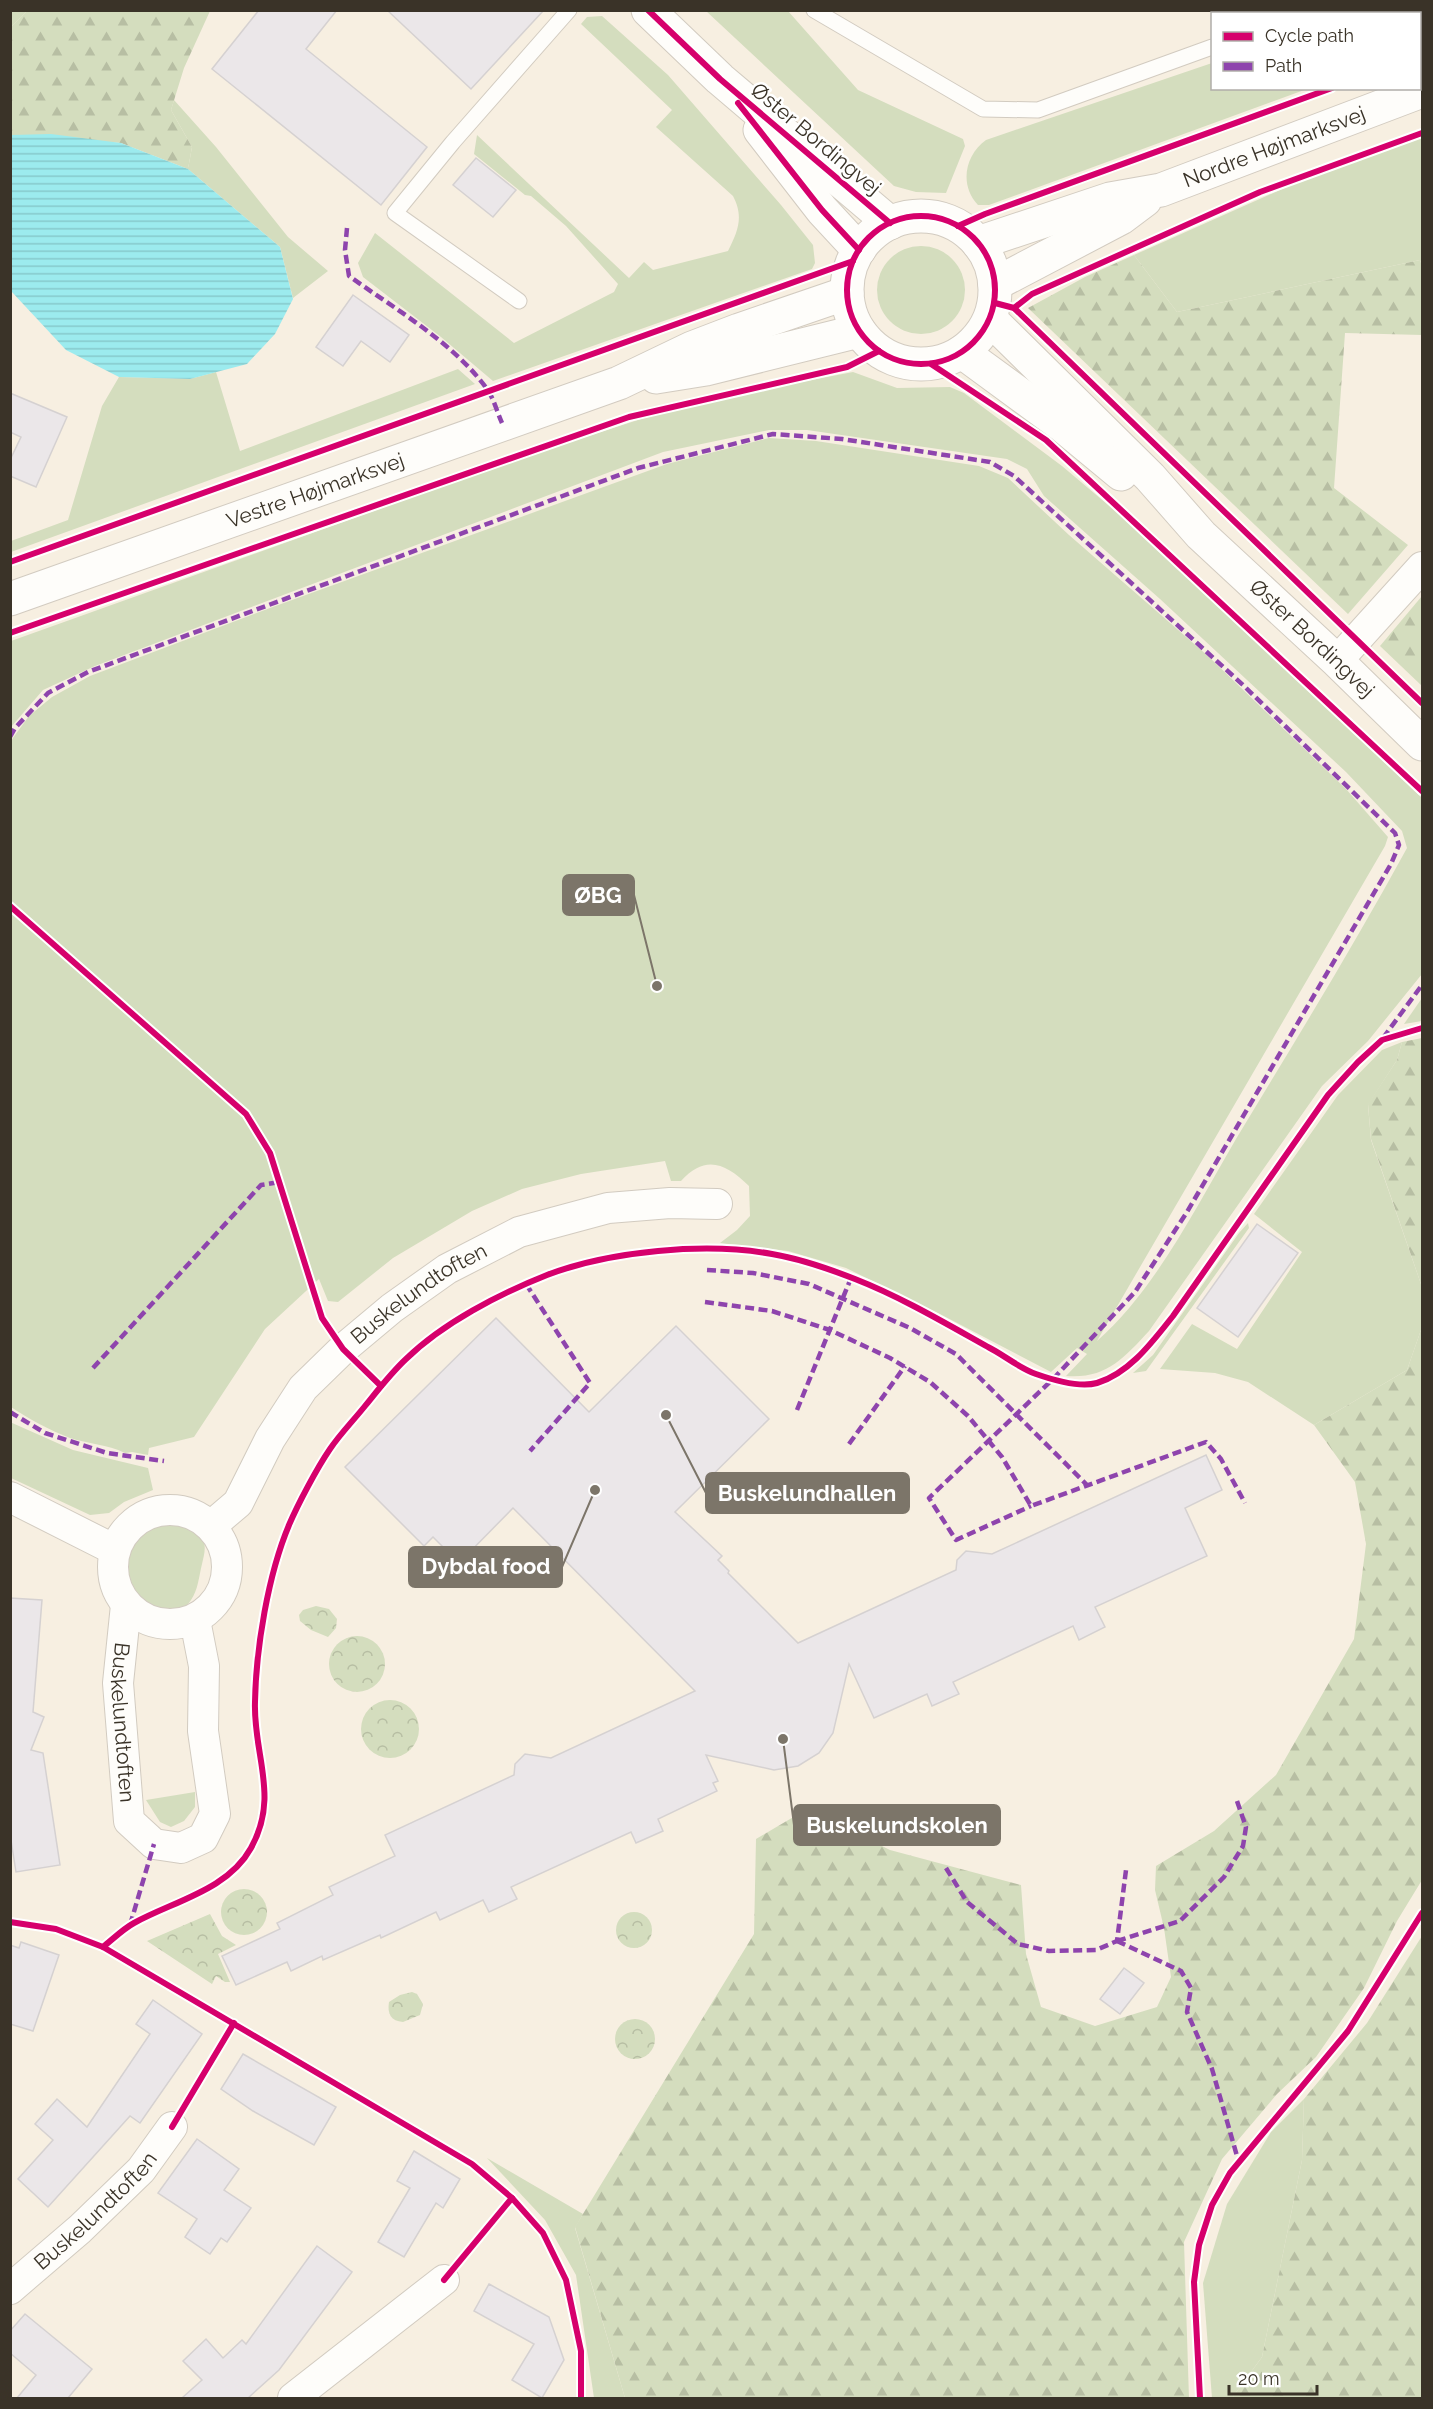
<svg xmlns="http://www.w3.org/2000/svg" width="1433" height="2409" viewBox="0 0 1433 2409" font-family="Raleway,sans-serif">
  <defs>
    <pattern id="forest-firs" width="22" height="20" patternUnits="userSpaceOnUse" patternTransform="scale(1.5)"><rect width="22" height="20" fill="#d4ddbe"/><path d="M5 1l3.5 6h-7zM16 11l3.5 6h-7z" fill="#b7bea3"/></pattern>
    <pattern id="park-crowns" width="20" height="18" patternUnits="userSpaceOnUse" patternTransform="scale(1.5)"><rect width="20" height="18" fill="#d4ddbe"/><path d="M2 6a3 3 0 1 1 6 0M12 15a3 3 0 1 1 6 0" fill="none" stroke="#b7bea3"/></pattern>
    <pattern id="water-rules" width="6" height="5" patternUnits="userSpaceOnUse" patternTransform="scale(1.5)"><rect width="6" height="5" fill="#9cebee"/><path d="M0 2.5h6" fill="none" stroke="#87cacc"/></pattern>
  </defs>
  <rect width="100%" height="100%" fill="#f7efe1"/>
  <g fill="#d4ddbe">
    <path d="M1372,10L1422,11V46L1420,47V14L1364,13Z"/>
    <path d="M11,11H27L11,27Z"/>
    <path d="M706,11H788L858,90L963,139L965,146L946,193L916,192L894,186Z"/>
    <path d="M602,16L668,75L781,205L813,245L815,263L812,269L493,381L441,337L363,277L358,263L375,233L514,343L614,292L618,284L566,226L531,196L525,195L474,154L477,135L629,278L644,262L653,270L728,251C738,231 744,217 733,196L656,127L672,110L581,24L587,17Z"/>
    <path d="M1212,63V88L1307,89L989,205H978C959,185 965,155 986,140Z"/>
    <path d="M174,100L216,147L288,237L328,271L293,298L280,247L188,169L192,147L171,110Z"/>
    <path d="M1422,137V266L1420,260L1177,312L1134,255L1307,178Z"/>
    <circle cx="921" cy="290" r="44"/>
    <path d="M458,369L475,384L11,552V541L68,520L102,406L119,377L190,379L216,372L240,451Z"/>
    <path d="M853,372L897,388L950,387L964,393L1062,466L1120,515L1252,636L1422,798V974L1368,1041L1322,1086L1149,1331C1123,1359 1106,1379 1066,1376L1087,1354L1077,1348L1051,1372L938,1313L846,1268L788,1251L720,1243L737,1230L750,1216L749,1186C726,1163 705,1154 681,1181H671L665,1161L581,1174L522,1189L472,1211L393,1258L338,1302L328,1301L319,1279L265,1329L194,1437L149,1448L148,1455L132,1452L125,1453C107,1444 88,1444 70,1438C49,1430 29,1419 11,1407L10,742L29,716L52,697L90,676L270,608L667,464L769,438L816,441L979,466L1008,478L1069,535L1208,656L1346,789L1388,837L1385,846L1097,1341C1156,1289 1196,1207 1236,1139C1294,1043 1353,947 1407,848L1402,831L1346,772L1160,599L1044,496L1027,469L1007,459L807,430H769L663,452L95,666L43,690L11,727V641L527,456L644,418L754,391Z"/>
    <path d="M1422,998V1021L1404,1024Z"/>
    <path d="M1402,1042L1397,1060L1368,1105L1371,1140L1422,1287V1327L1407,1370L1314,1425L1248,1382L1215,1373L1160,1369L1192,1324L1237,1349L1302,1252L1254,1214L1338,1095L1382,1050Z"/>
    <path d="M1248,1223L1249,1228L1146,1371L1133,1373L1153,1355L1239,1233Z"/>
    <path d="M10,1422L73,1450L148,1468L153,1490L124,1502L109,1513L90,1515L11,1478Z"/>
    <path d="M179,1520C187,1524 197,1529 202,1537C207,1546 204,1555 202,1564C199,1576 198,1590 191,1600C181,1616 155,1620 143,1604C133,1593 129,1580 124,1567C138,1535 144,1526 179,1520Z"/>
    <path d="M195,1792V1807L184,1821L171,1827L160,1822L146,1800Z"/>
    <path d="M1304,2099L1302,2160L1262,2357L1232,2398H1212L1203,2283L1227,2204L1271,2132Z"/>
    <path d="M487,2158L583,2214L575,2228L625,2398H594L576,2275L545,2220Z"/>
  </g>
  <g fill="url(#forest-firs)">
    <path d="M27,11H210L184,68L171,110L192,147L188,169L121,143L11,135V27Z"/>
    <path d="M1134,255L1177,312L1420,260L1422,266V335L1345,333L1334,488L1408,545L1348,614L1028,308L1085,277Z"/>
    <path d="M1422,596V686L1380,646Z"/>
    <path d="M1422,1038V1287L1371,1139L1368,1104L1397,1060L1402,1042Z"/>
    <path d="M1422,1327V1880L1397,1921L1364,1988L1316,2057L1277,2094L1222,2159L1184,2242L1189,2398H625L575,2227L754,1934L756,1839L807,1809L890,1850L1021,1885L1026,1954L1041,2007L1095,2026L1157,2007L1171,1977L1164,1928L1155,1890L1156,1866L1214,1831L1276,1775L1354,1639L1366,1544L1355,1482L1314,1425L1407,1370Z"/>
    <path d="M1422,1936V2398H1232L1262,2357L1302,2160L1304,2099L1367,2023Z"/>
  </g>
  <g fill="url(#park-crowns)">
    <path d="M316,1606L329,1609L337,1619L336,1628L328,1637L311,1630L300,1621L299,1615L303,1610Z"/>
    <circle cx="357" cy="1664" r="28"/>
    <circle cx="390" cy="1729" r="29"/>
    <circle cx="244" cy="1912" r="23"/>
    <circle cx="634" cy="1930" r="18"/>
    <path d="M210,1914L222,1936L236,1945L218,1954L230,1982H225L216,1976L212,1984L147,1941Z"/>
    <path d="M412,1992L417,1994L423,2004L420,2015L403,2022C391,2021 387,2014 389,2002L400,1995Z"/>
    <circle cx="635" cy="2039" r="20"/>
  </g>
  <path fill="url(#water-rules)" d="M51,134L121,143L188,169L280,247L293,299L275,334L247,364L190,379L119,377L66,350L11,291V135Z"/>
  <g fill="#ebe7e9" stroke="#d5d1d1" stroke-width="1.5">
    <path d="M259,10H337L306,49L427,147L381,205L212,69Z"/>
    <path d="M387,10H544L471,89Z"/>
    <path d="M476,158L516,190L493,217L453,185Z"/>
    <path d="M353,295L409,335L390,362L361,341L343,366L316,347Z"/>
    <path d="M10,393L67,417L36,487L10,476V460L21,437L10,432Z"/>
    <path d="M1257,1224L1298,1253L1238,1337L1197,1308Z"/>
    <path d="M496,1318L589,1412L676,1326L769,1419L675,1512L722,1556L718,1560L729,1571L728,1573L798,1643L956,1570L957,1560L966,1551L992,1554L1206,1455L1222,1490L1185,1508L1207,1556L1095,1607L1105,1627L1079,1640L1073,1626L953,1682L959,1694L932,1706L927,1694L874,1718L849,1664L833,1733L819,1753L798,1766L774,1770L706,1755L718,1781L713,1783L717,1791L658,1819L663,1831L636,1843L631,1832L511,1887L517,1899L489,1912L483,1900L440,1920L436,1912L381,1938L380,1935L323,1960L322,1956L291,1971L287,1962L236,1985L222,1956L280,1929L277,1923L333,1895L329,1887L395,1856L385,1835L514,1775L515,1764L525,1754L551,1758L695,1691L513,1508L459,1563L433,1537L424,1546L345,1467Z"/>
    <path d="M10,1598L42,1600L33,1712L44,1717L31,1750L43,1753L60,1865L16,1872L10,1834Z"/>
    <path d="M21,1942L59,1955L33,2031L10,2024V1945L19,1948Z"/>
    <path d="M1124,1968L1144,1983L1120,2014L1100,1999Z"/>
    <path d="M153,2000L202,2034L140,2123L130,2116L48,2207L18,2179L53,2140L35,2124L57,2099L87,2127L150,2034L136,2024Z"/>
    <path d="M243,2054L336,2107L314,2145L253,2111L221,2089Z"/>
    <path d="M197,2139L239,2169L224,2190L251,2208L227,2242L221,2238L210,2254L185,2237L197,2219L158,2193Z"/>
    <path d="M414,2151L460,2179L443,2208L436,2203L404,2257L378,2242L410,2188L397,2181Z"/>
    <path d="M317,2246L352,2272L279,2370L248,2398H182L202,2380L183,2361L206,2339L223,2358L242,2340L246,2344Z"/>
    <path d="M489,2284L549,2317L564,2360L542,2398L512,2380L534,2344L474,2311Z"/>
    <path d="M25,2314L92,2369L68,2398H17L36,2375L10,2353V2331Z"/>
  </g>
  <g fill="none" stroke-linecap="round" stroke-linejoin="round">
    <g stroke="#d2cbc0" stroke-width="17">
      <g id="service">
        <path d="M814,10L983,109L1038,110L1212,47"/>
        <path d="M1274,14L1276,10"/>
        <path d="M519,301L395,213L453,142L569,10"/>
      </g>
    </g>
    <g stroke="#d2cbc0" stroke-width="32">
      <g id="minor">
        <path d="M1337,661L1422,567"/>
        <path d="M10,1497L115,1550"/>
        <circle cx="170" cy="1567" r="57"/>
        <path id="s1" d="M211,1526L238,1503L270,1439L303,1388L343,1349L392,1308L447,1269L519,1232L608,1208L670,1203L717,1204"/>
        <path id="s2" d="M126,1605L118,1683L129,1821L154,1844L181,1848L203,1838L215,1814L203,1731L204,1666L195,1620"/>
        <path id="s3" d="M10,2289L80,2229L141,2170L172,2127"/>
        <path d="M293,2398L444,2280"/>
      </g>
    </g>
    <g stroke="#d2cbc0" stroke-width="35">
      <g id="tertiary">
        <path d="M648,10L720,79L890,223"/>
        <path d="M760,130L822,210L859,250"/>
        <circle cx="921" cy="290" r="74"/>
        <path id="s4" d="M978,243L1110,199L1161,190L1422,91"/>
        <path d="M995,284L1121,218L1145,200"/>
        <path id="s5" d="M990,319L1150,477L1201,535L1337,661L1422,744"/>
        <path d="M962,352L1063,426L1121,474"/>
        <path d="M656,377L706,369L859,331"/>
        <path id="s6" d="M10,599L619,383L692,348L739,330L847,293"/>
      </g>
    </g>
    <use href="#service" stroke="#fefdfa" stroke-width="15"/>
    <use href="#minor" stroke="#fefdfa" stroke-width="30"/>
    <use href="#tertiary" stroke="#fefdfa" stroke-width="33"/>
    <g stroke="#8e44ad" stroke-width="4.5" stroke-dasharray="9 4.5" stroke-linecap="butt">
      <path d="M347,228L345,250L349,276C395,309 454,343 487,389C494,399 497,412 502,423"/>
      <path d="M10,737L15,728L48,693L88,672L638,468L773,434L842,439L990,462L1014,476L1243,685L1395,833L1399,845L1391,864L1187,1212L1135,1292L1053,1379L929,1498L956,1540L1031,1506"/>
      <path d="M1383,1038L1422,985"/>
      <path d="M707,1270L753,1273L809,1284L910,1328L956,1354L1087,1485"/>
      <path d="M526,1284L590,1383L530,1451"/>
      <path d="M705,1302L772,1311L830,1330L890,1358L930,1382L968,1416L1002,1457L1031,1506L1206,1442L1221,1459L1245,1503"/>
      <path d="M93,1368L261,1185L279,1182"/>
      <path d="M797,1410L851,1278"/>
      <path d="M10,1412L45,1433L107,1453L164,1461"/>
      <path d="M849,1444L905,1366"/>
      <path d="M946,1868L967,1902L1018,1944L1049,1951L1096,1950L1117,1941L1126,1870"/>
      <path d="M130,1925L154,1844"/>
      <path d="M1117,1941L1181,1971L1191,1988L1187,2012L1212,2069L1239,2163"/>
      <path d="M1117,1941L1180,1921L1224,1877L1243,1846L1246,1827L1237,1801"/>
    </g>
    <g stroke="#fff" stroke-width="10">
      <g id="cycleway">
        <path d="M648,10L720,79L890,223"/>
        <path d="M738,103L822,210L859,250"/>
        <circle cx="921" cy="290" r="74"/>
        <path d="M958,226L985,214L1332,88"/>
        <path d="M995,303L1014,308L1422,703"/>
        <path d="M1014,308L1032,294L1260,192L1422,133"/>
        <path d="M931,364L1046,440L1422,791"/>
        <path d="M10,562L853,261"/>
        <path d="M10,633L629,417L847,367L879,351"/>
        <path d="M10,906L246,1114L270,1153L322,1318L343,1349L381,1386"/>
        <path d="M10,1922L56,1929L103,1947L472,2164L512,2198L543,2233L566,2280L581,2351V2398"/>
        <path d="M103,1947C113,1939 123,1929 134,1923C174,1901 228,1890 251,1848C280,1796 253,1755 255,1702C256,1648 268,1575 289,1525C298,1504 317,1468 330,1449C340,1434 353,1421 365,1406C378,1390 391,1373 406,1359C443,1323 499,1294 547,1275C610,1251 705,1242 772,1254C796,1258 832,1270 855,1279C901,1297 945,1323 988,1347C1004,1355 1019,1368 1036,1374C1053,1380 1080,1388 1097,1383C1130,1373 1153,1341 1173,1316L1328,1095L1358,1062L1382,1040L1422,1028"/>
        <path d="M172,2127L234,2023"/>
        <path d="M444,2280L512,2198"/>
        <path d="M1200,2398L1194,2282L1199,2245L1212,2205L1230,2173L1348,2031L1422,1913"/>
      </g>
    </g>
    <use href="#cycleway" stroke="#d6006c" stroke-width="6"/>
  </g>
  <g text-anchor="middle" stroke-width="5" stroke-linejoin="round" paint-order="stroke">
    <g font-size="21" fill="#3a3328" stroke="#fff">
      <text transform="translate(816 139) rotate(40)" y="7">Øster Bordingvej</text>
      <text dy="7" stroke="none"><textPath href="#s4" startOffset="312">Nordre Højmarksvej</textPath></text>
      <text dy="7" stroke="none"><textPath href="#s6" startOffset="324">Vestre Højmarksvej</textPath></text>
      <text dy="7" stroke="none"><textPath href="#s5" startOffset="454">Øster Bordingvej</textPath></text>
      <text dy="7" stroke="none"><textPath href="#s1" startOffset="318">Buskelundtoften</textPath></text>
      <text dy="7" stroke="none"><textPath href="#s2" startOffset="118">Buskelundtoften</textPath></text>
      <text dy="7" stroke="none"><textPath href="#s3" startOffset="116">Buskelundtoften</textPath></text>
    </g>
  </g>
  <path fill="none" stroke="#7c7569" stroke-width="2" d="M657 986L634 895M666 1415L706 1493M595 1490L562 1567M783 1739L794 1825"/>
  <g fill="#7c7569" stroke="#fff" stroke-width="2">
    <circle cx="657" cy="986" r="6"/>
    <circle cx="666" cy="1415" r="6"/>
    <circle cx="595" cy="1490" r="6"/>
    <circle cx="783" cy="1739" r="6"/>
  </g>
  <g fill="#7c7569" stroke="#7c7569" stroke-width="2">
    <rect x="563" y="875" width="71" height="40" rx="6"/>
    <rect x="706" y="1473" width="203" height="40" rx="6"/>
    <rect x="409" y="1547" width="153" height="40" rx="6"/>
    <rect x="794" y="1805" width="206" height="40" rx="6"/>
  </g>
  <g font-size="22" text-anchor="middle" font-weight="bold" fill="#fff">
    <text x="598" y="903">ØBG</text>
    <text x="807" y="1501">Buskelundhallen</text>
    <text x="486" y="1574">Dybdal food</text>
    <text x="897" y="1833">Buskelundskolen</text>
  </g>
  <rect width="1433" height="2409" fill="none" stroke="#3a3328" stroke-width="24"/>
  <rect x="1211" y="12" width="210" height="78" fill="#ffffff" stroke="#b0ada9" stroke-width="1.5"/>
  <rect x="1223" y="32" width="30" height="9" fill="#d6006c" stroke="#b0ada9" stroke-width="1.5"/>
  <text x="1265" y="42" font-size="18" fill="#3a3328">Cycle path</text>
  <rect x="1223" y="62" width="30" height="9" fill="#8e44ad" stroke="#b0ada9" stroke-width="1.5"/>
  <text x="1265" y="72" font-size="18" fill="#3a3328">Path</text>
  <path d="M1229 2385v9h88v-9" fill="none" stroke="#3a3328" stroke-width="3"/>
  <text x="1238" y="2385" font-size="18" fill="#3a3328" stroke="#ffffff" stroke-width="4.5" paint-order="stroke">20 m</text>
</svg>
